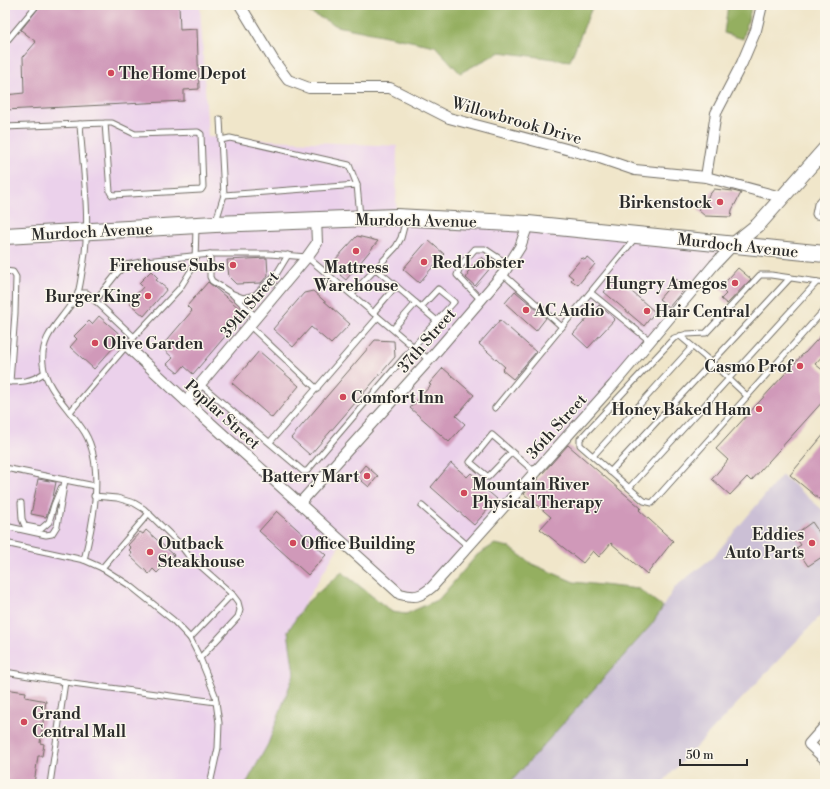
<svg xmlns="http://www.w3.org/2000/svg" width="830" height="789" viewBox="0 0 830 789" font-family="'Libre Bodoni',serif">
  <rect width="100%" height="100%" fill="#fbf7ec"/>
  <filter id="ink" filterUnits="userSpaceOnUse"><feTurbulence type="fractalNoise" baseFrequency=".025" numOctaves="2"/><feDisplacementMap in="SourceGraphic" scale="8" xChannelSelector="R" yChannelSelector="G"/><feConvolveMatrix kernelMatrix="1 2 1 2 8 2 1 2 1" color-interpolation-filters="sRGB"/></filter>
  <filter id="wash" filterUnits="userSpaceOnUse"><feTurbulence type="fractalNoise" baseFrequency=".012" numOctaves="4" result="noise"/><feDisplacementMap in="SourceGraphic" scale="16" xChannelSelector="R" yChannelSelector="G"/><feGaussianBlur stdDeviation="0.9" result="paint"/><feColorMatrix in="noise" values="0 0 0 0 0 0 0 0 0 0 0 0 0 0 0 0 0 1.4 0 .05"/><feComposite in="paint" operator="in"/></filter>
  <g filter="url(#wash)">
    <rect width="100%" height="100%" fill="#f0e6ca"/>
    <path fill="#ebd1eb" d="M5,5H200L208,137L397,146L396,216L733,245L432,587L410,596L342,541L288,631L294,674L268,744L246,784H5Z"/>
    <path fill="#cbbfd5" d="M782,475L825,512V611L661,784H509L652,624L675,587L713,557Z"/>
    <g fill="#94af61" stroke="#606d46">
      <path d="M295,5H593L570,61L500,52L460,73L435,46L337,26Z"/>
      <path d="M728,5H752L743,39L724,33Z"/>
      <path d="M495,544L509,547L532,564L574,582L639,589L663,607L652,624L509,784H246L268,744L294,674L288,631L305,604L342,572L392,612L406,614L439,599L477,555Z"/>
    </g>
    <g id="blocks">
      <g fill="#d099b9">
        <path d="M41,5H179L180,30L197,29L199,89L184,90V101L5,110V95L24,93L23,57L36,42L21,30Z"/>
        <path d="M714,189L733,191L741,193L732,210L731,217L705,216L698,210Z"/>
        <path d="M357,236L378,241L346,280L340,275L344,271L333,262Z"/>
        <path d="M428,240L444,254L419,283L403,269Z"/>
        <path d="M482,257L492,266L475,286L466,278L468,275L467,273Z"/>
        <path d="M587,257L595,264L578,285L571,280L573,278L568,274L582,258L585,260Z"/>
        <path d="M267,258L268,275L261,283L236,284L229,277L227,260Z"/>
        <path d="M738,268L751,279L727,304L721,299L726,294L720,288Z"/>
        <path d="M151,271L158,278L156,280L167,289L144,316L129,303L143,287L139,283Z"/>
        <path d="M616,278L655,312L644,326L604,292Z"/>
        <path d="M676,279L686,287L669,307L659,299Z"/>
        <path d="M208,282L245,313L193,374L184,366L178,373L167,364L173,358L161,347L192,311L187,306Z"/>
        <path d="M313,291L350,324L331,344L311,327L293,347L273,329L304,293Z"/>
        <path d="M515,291L546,318L536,331L505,303Z"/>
        <path d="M599,305L615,319L588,348L573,334Z"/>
        <path d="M99,316L123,337L94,369L70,347L77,339L74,336L89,321L92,324Z"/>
        <path d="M500,320L536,352L513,379L502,370L505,367L479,344Z"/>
        <path d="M825,331V353L815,364L825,372V399L751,481L747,477L730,495L712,479L728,460L716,449L804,353H805Z"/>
        <path d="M375,340L394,341L395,357L310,455L291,438Z"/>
        <path d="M259,351L299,386L272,418L232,383Z"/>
        <path d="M443,368L474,395L456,416L465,424L449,442L410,408L431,385L429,384Z"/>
        <path d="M825,433V504L790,475Z"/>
        <path d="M568,445L641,508L639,510L673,541L647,574L611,543L599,557L593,551L583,563L540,529L551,517L524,494Z"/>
        <path d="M451,463L467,477L471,473L485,485L483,487L497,499L474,525L431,487Z"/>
        <path d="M365,465L378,476L369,487L356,476Z"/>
        <path d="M38,479L56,482L53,497L46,517L31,514Z"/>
        <path d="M277,511L326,555L308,575L259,531Z"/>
        <path d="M812,522L825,541V555L808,566L796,548L801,545L794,535Z"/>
        <path d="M146,530L174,555L157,573L153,569L149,574L130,556L132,553L129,550L131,548L128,545L140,532L143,534Z"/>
        <path d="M5,689L26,692L25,697L46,701L40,743L44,744L42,756H38L34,784H5Z"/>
      </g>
    </g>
  </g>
  <g filter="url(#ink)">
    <use href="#blocks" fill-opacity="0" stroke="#706c63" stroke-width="1"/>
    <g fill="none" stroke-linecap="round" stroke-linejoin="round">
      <g stroke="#706c63" stroke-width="7">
        <g id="lane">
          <path d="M5,43L37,5"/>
          <path d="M80,124C83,173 92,223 82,272C81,279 80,286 78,293C77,296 74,300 72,303C58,324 40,337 43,364C45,389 72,411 85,433C105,467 93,524 84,560"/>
          <path d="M5,127L105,123H112L135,134L198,132L201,134L203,187L201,190L112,195L110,192L105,123"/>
          <path d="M221,140L230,138L349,165L357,185"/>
          <path d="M816,161L825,169"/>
          <path d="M224,195L357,185L360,216"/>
          <path d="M825,195L817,204L815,214L816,216L825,217"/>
          <path d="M216,221L224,195L220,119"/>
          <path d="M210,254V277L212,281L231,293L243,298L255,295L277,273L288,255"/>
          <path d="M376,269L437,321"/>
          <path d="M5,271L13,272L16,277L15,313L10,382"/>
          <path d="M503,274L562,327"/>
          <path d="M825,283L771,275H760L706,333L687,334L674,338L580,439V445L644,501L652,503L825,309"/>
          <path d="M78,293H87L134,337"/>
          <path d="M591,293L650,341"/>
          <path d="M352,294L396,247L401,238L406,219"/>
          <path d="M233,295L257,318"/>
          <path d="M481,300L457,275L461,265L475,249H485L509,265"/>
          <path d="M95,301L118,272L126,265L146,261L210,254H270L307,257L429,360"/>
          <path d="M373,313L396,286"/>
          <path d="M250,326L317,389"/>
          <path d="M393,329L416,303"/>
          <path d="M680,336L711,362L747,396"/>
          <path d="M5,382C21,382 31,382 44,373"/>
          <path d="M200,384L303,471H307L413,347L454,302L438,289L421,307"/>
          <path d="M495,408L636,237"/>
          <path d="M70,412L134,337L180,288L192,269L195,259L196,228"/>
          <path d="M270,442L378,317"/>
          <path d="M512,452L488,477L470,462L492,435L535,472"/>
          <path d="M593,456L692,347"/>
          <path d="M5,468L95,486"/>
          <path d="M610,472L790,278"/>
          <path d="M629,488L817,282"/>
          <path d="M94,496L117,498L134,503L144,509L178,542L188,555L232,594L238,602L240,610L238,617L200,658"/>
          <path d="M21,503L22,519L25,526L41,529L49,522L54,505L61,488"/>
          <path d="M422,506L468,546"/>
          <path d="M5,526L46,535L52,534L57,526L65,480"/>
          <path d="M5,543L84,560L102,568L132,587L173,620L190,638L200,658L215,695L219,723L218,748L210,784"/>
          <path d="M102,568L149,513"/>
          <path d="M190,638L232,594"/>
          <path d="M5,672L65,682L50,784"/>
          <path d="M65,682L216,702"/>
        </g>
      </g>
      <g stroke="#706c63" stroke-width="12">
        <g id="street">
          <path d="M240,5L274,61L288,80L309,88H390L449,118L600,158L635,170L706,177L781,197"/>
          <path d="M706,177L716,113L742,63L756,30L762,5"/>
          <path d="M127,346L186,401L400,594C415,598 420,597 432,587L613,385L714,265L733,245"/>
          <path d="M186,401L307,257L317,243L316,219"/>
          <path d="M300,503L429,360L503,274L520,247L528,224"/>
          <path d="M825,726L809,744L825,759"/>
        </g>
      </g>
      <g stroke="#706c63" stroke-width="16">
        <path id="secondary" d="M733,245L758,225L825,149"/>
      </g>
      <g stroke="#706c63" stroke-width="18">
        <path id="primary" d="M5,236L215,224L396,217L528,224L825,254"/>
      </g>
      <use href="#lane" stroke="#fff" stroke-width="5"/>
      <use href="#street" stroke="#fff" stroke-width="10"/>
      <use href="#secondary" stroke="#fff" stroke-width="14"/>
      <use href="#primary" stroke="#fff" stroke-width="16"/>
    </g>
  </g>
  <g fill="#d1495b" stroke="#fbf7ec" stroke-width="1.5">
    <circle cx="111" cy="73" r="4"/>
    <circle cx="720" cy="202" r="4"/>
    <circle cx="356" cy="251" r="4"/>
    <circle cx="424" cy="262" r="4"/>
    <circle cx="233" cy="265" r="4"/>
    <circle cx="735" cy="283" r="4"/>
    <circle cx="148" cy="296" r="4"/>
    <circle cx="526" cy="310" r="4"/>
    <circle cx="647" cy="311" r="4"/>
    <circle cx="95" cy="343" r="4"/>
    <circle cx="800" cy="366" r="4"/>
    <circle cx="343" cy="397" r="4"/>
    <circle cx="759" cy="409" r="4"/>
    <circle cx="367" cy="476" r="4"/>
    <circle cx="464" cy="493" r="4"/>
    <circle cx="293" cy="543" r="4"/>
    <circle cx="812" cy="543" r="4"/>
    <circle cx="150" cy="552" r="4"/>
    <circle cx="24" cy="722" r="4"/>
  </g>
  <g text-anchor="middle" stroke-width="3" stroke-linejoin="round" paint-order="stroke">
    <g font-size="16" font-weight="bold" fill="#2b2b2b" stroke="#fbf7ec" text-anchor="start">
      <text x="119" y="79">The Home Depot</text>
      <text x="712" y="208" text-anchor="end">Birkenstock</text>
      <text x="432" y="268">Red Lobster</text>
      <text x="225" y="271" text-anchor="end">Firehouse Subs</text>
      <text x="356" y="273" text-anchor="middle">Mattress<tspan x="356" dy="18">Warehouse</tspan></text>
      <text x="727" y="289" text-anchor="end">Hungry Amegos</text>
      <text x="140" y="302" text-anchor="end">Burger King</text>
      <text x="534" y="316">AC Audio</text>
      <text x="655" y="317">Hair Central</text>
      <text x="103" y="349">Olive Garden</text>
      <text x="792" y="372" text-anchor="end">Casmo Prof</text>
      <text x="351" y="403">Comfort Inn</text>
      <text x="751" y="415" text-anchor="end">Honey Baked Ham</text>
      <text x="359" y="482" text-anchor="end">Battery Mart</text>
      <text x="472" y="490">Mountain River<tspan x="472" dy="18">Physical Therapy</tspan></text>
      <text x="804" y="540" text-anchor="end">Eddies<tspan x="804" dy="18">Auto Parts</tspan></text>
      <text x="158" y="549">Outback<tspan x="158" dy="18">Steakhouse</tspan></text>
      <text x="301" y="549">Office Building</text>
      <text x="32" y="719">Grand<tspan x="32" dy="18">Central Mall</tspan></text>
    </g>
    <g font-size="16" fill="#2b2b2b" stroke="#fbf7ec">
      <text transform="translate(517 120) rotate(16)" y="6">Willowbrook Drive</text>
      <text transform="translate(416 220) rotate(1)" y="6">Murdoch Avenue</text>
      <text transform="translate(92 231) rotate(-3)" y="6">Murdoch Avenue</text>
      <text transform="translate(738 245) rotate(6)" y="6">Murdoch Avenue</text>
      <text transform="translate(249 304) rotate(-50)" y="6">39th Street</text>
      <text transform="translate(426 340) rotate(-49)" y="6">37th Street</text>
      <text transform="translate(223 414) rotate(42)" y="6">Poplar Street</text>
      <text transform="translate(556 426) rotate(-48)" y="6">36th Street</text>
    </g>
  </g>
  <rect width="830" height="789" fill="none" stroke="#fbf7ec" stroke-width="20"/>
  <path d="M680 759v6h67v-6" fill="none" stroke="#2b2b2b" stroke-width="2"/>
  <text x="686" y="759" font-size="12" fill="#2b2b2b" stroke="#fbf7ec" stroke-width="3" paint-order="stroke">50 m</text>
</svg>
